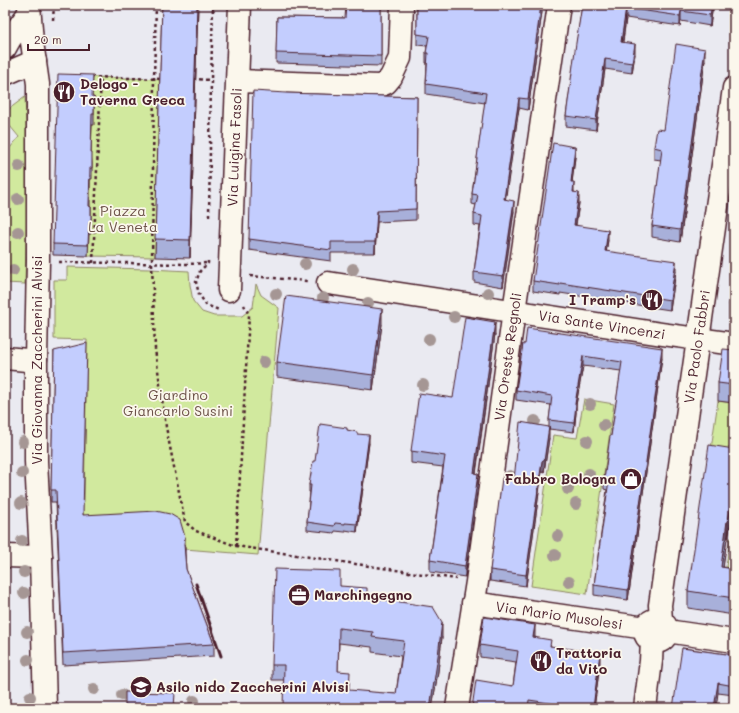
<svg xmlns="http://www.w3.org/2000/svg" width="739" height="713" viewBox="0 0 739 713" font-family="Mali,sans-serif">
  <rect width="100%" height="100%" fill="#eaeaf1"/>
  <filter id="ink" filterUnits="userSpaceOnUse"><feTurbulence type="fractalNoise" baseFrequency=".025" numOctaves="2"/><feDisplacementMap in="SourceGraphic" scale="8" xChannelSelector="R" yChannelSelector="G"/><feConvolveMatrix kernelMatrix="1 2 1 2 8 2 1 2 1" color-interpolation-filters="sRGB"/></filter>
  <g filter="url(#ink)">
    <g fill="#d1e99e" stroke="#8e8464">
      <path d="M93,77L160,79L155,257L88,256Z"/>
      <path d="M25,97L28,165L25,284L5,283V154L19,137L5,120V112Z"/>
      <path d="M67,267L150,269L189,271L190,285L193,301L202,312L214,316H242L253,307L256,284L261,295L279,308L258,555L185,549L179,533L156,524L57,530L58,502L84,503L87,340L54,339V280H67Z"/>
      <path d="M584,399L614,404L587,594L531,586L553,435L577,438Z"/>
      <path d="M718,401L734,403V466L709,463Z"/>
      <path d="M730,538L734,539V582L724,581Z"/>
    </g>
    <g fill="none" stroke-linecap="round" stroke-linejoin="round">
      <g stroke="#4a1f2b" stroke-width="25">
        <g id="minor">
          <path d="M29,5L32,42L38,84V261L36,359V461L41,557L45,708"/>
          <path d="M5,48L10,39L29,13"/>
          <path d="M5,74L35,61"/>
          <path d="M238,81L379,86L386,83L391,77L400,58L402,5"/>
          <path id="s1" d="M328,283L662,334L734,344"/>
          <path id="s2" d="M229,290L240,5"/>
          <path d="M5,358L27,360L36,359"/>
          <path d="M5,556L41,557"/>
          <path id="s3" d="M473,603L646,628"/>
          <circle cx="656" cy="631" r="11"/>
          <path id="s4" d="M661,621L660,605L734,88"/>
          <path d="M667,631L734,641"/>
          <path id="s5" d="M457,708L477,582L514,311L559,5"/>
          <path d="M645,708L651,661L652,641"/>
        </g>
      </g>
      <g stroke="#4a1f2b" stroke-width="2.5" stroke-dasharray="3 3" stroke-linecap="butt">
        <path d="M156,5L154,78L152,263L155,349L166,427L185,522L196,531L236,546L456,579"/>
        <path d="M53,20L54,5"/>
        <path d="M91,77L162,79"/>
        <path d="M193,79L211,80"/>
        <path d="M209,216L211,80L213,5"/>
        <path d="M208,261V263L200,271L196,282L199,294L206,305L219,310"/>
        <path d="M59,262L188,264L208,263"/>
        <path d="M93,263L101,77"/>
        <path d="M250,276L307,281"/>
        <path d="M236,546L249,315L244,305"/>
        <path d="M722,551L734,553"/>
      </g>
      <use href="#minor" stroke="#fbf7ec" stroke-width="22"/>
      <path stroke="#4a1f2b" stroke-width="3" d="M196,584L221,656"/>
    </g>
    <g fill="#a59694">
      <circle cx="19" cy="166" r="6"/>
      <circle cx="18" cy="199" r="6"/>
      <circle cx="18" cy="232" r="6"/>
      <circle cx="305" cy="264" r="6"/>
      <circle cx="353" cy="269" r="6"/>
      <circle cx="13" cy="270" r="6"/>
      <circle cx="488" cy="293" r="6"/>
      <circle cx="276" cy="294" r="6"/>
      <circle cx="323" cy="298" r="6"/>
      <circle cx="368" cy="303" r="6"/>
      <circle cx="454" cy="317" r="6"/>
      <circle cx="429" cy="339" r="6"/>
      <circle cx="264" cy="362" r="6"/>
      <circle cx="423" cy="385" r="6"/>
      <circle cx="590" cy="404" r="6"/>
      <circle cx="535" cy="421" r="6"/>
      <circle cx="604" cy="425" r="6"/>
      <circle cx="587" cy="441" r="6"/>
      <circle cx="23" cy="442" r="6"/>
      <circle cx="22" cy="473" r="6"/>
      <circle cx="589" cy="474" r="6"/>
      <circle cx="510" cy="476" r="6"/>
      <circle cx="568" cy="489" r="6"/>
      <circle cx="21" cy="503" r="6"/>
      <circle cx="576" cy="504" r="6"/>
      <circle cx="558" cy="536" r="6"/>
      <circle cx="22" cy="541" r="6"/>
      <circle cx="555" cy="555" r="6"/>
      <circle cx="24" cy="572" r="6"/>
      <circle cx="569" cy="582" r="6"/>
      <circle cx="24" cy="593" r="6"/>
      <circle cx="27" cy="632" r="6"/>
      <circle cx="28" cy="660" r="6"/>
      <circle cx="94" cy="689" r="6"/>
      <circle cx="122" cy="695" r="6"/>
      <circle cx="30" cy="697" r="6"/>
      <circle cx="194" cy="701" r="6"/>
    </g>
    <g fill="#a8b0da" stroke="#4a1f2b" fill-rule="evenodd">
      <path d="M162,5H198L190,258L155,257Z"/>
      <path d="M381,5V66L276,63L277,17L345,18Z"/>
      <path d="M417,5L502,8V5H543L528,110L519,108L505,199L514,211L503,287L474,282V272L480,226L474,225V214L476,205L472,204V194L485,103L426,94V84L427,63H426V53L427,46L417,45Z"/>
      <path d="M582,5H713L710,26L681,21L680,26L626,18L623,42L635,54L632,73L605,69L596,130L566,126V116Z"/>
      <path d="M705,60L680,242L652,237V226L661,160L654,159V147Z"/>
      <path d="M286,93L417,97L416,220L377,222L375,253H331V261L249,250V239Z"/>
      <path d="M94,97V125H92L91,153L92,163V179H90V206L91,207V234H89L88,256L53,255V244Z"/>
      <path d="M575,157L572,182L574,193L579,203L576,225L608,240L606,251L676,271L670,310L560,293V295L533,291V281Z"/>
      <path d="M734,268V320H729V305Z"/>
      <path d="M382,324L373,390L277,377V362Z"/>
      <path d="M495,334L476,474L478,486L465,577L430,572V560L443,467L411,463V451L453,398Z"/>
      <path d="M523,344L662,358L628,600L594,595V585L607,490L604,489V480L611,436L621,371L583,366L576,405V413L574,432L549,429V420L551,405L516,400V390Z"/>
      <path d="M734,350V403L718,401V383Z"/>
      <path d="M54,351L83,515L185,549V552L186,569L214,644V656L63,665L56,502H51Z"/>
      <path d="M347,430L357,434L369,443L357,532L345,530V532L335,531L334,533L307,530V522L310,492H309V485L315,461Z"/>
      <path d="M549,438L544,472L542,471L526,586L490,581V570L514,480Z"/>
      <path d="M734,449V521H731L728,538H727L723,567L734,569V615L688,608V591Z"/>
      <path d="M340,586L367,598L442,637L438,671L432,708L284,680H272V665ZM339,643L372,647V652L401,656L396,694L350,691L338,671Z"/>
      <path d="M535,637L551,646L600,664L594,708H472L513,686L516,662L480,657V645Z"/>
      <path d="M682,648L734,655V695L718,693Z"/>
    </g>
    <g fill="#8890b2" stroke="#4a1f2b">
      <path d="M197,5H198L190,258V240Z"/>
      <path d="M541,5H543L528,110V99Z"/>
      <path d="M712,5H713L710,26V15Z"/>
      <path d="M626,8V18L621,52V42Z"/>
      <path d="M681,11V21L680,26V16Z"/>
      <path d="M635,44V54L632,73V63Z"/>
      <path d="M705,49V60L680,242V230Z"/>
      <path d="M605,59V69L596,130V120Z"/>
      <path d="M519,98V108L504,209V199Z"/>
      <path d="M575,147V157L571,192V182Z"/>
      <path d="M574,182V192L573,203V192Z"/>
      <path d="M579,193V203L574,235V225Z"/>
      <path d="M514,201V211L503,287V276Z"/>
      <path d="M377,211V222L375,253V242Z"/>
      <path d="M608,230V240L605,261V251Z"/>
      <path d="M676,261V271L670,310V300Z"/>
      <path d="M382,309V324L373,390V375Z"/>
      <path d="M495,322V334L474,485V473Z"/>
      <path d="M662,348V358L628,600V590Z"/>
      <path d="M583,356V366L576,405V413L574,432L575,404Z"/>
      <path d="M549,427V438L544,472V461Z"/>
      <path d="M369,435V443L357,532V524Z"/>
      <path d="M542,461V471L526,586V575Z"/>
      <path d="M478,474V486L465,577V566Z"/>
      <path d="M731,504V521L728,538V521Z"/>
      <path d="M727,521V538L721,584V567Z"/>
      <path d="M185,537V549L184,557V544Z"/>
      <path d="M442,622V637L438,671L432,708H430Z"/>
      <path d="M535,625V636L533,648V637Z"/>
      <path d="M600,653V664L594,708H593Z"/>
      <path d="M718,683V693L716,708H714Z"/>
    </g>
    <g fill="#c3cdfe" stroke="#4a1f2b" fill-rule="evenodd">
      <path d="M162,5H197L190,240L155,239Z"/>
      <path d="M346,5H381V56L276,53L277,17L345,18Z"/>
      <path d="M417,5H485L502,8V5H541L528,99L519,98L504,199L514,201L503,276L474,272L482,216L474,214L478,195L472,194L486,93L426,84L428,53H426L429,36L417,34Z"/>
      <path d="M582,5H712L710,15L681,11L680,16L626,8L621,42L635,44L632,63L605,59L596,120L566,116L576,43Z"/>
      <path d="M676,44L705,49L680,230L652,226L662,149L654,147L657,129L664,130Z"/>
      <path d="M58,74L93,75L92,97H94V114H92L91,153H92V168H90L89,206L91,207V223H89L88,245L53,244Z"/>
      <path d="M253,91L286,93L417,97L416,209L377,211L375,242H331V250L249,239Z"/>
      <path d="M553,143L575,147L571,182H574L573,192L579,193L574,225L608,230L605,251L676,261L670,300L560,283V285L533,281Z"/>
      <path d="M734,268V306L729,305Z"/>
      <path d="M286,296L382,309L373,375L277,362Z"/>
      <path d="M465,317L495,322L474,473L478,474L465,566L430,560L445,456L411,451L419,393L453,398Z"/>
      <path d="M527,328L662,348L628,590L594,585L609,480H604L610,436H611L622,362L583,356L575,404H576L574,423L549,420L552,396L516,390L523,344H525Z"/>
      <path d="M87,343L83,515L156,511L170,514L180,520L185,537L184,544L186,569L214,644L63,653L56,490H51V489L54,351Z"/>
      <path d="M723,349L734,350V385L718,383Z"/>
      <path d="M520,422L549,427L544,461H542L526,575L490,570L502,478L514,480Z"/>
      <path d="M320,424L347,428V430L357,432V434L369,435L357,524L345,523V524L335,523L334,526L307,522L311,485H309L313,461H315Z"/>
      <path d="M709,445L734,449V504H731L728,521H727L721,567L734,569V598L688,591Z"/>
      <path d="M275,569L340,571V586L367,588V598L400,602L433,607L442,622L438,656L430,708H283L284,665H272ZM339,628L373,632L372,637L404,641L396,694L349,690L350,672L338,671Z"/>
      <path d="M484,617L535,625L533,637L551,640L550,646L600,653L593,708H570V706L529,700L528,708H472L476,680L513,686L518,651L480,645Z"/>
      <path d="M682,648L734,655V686L718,683L714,708H673Z"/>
      <path d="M125,692L175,693L174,708H125Z"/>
    </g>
  </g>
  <defs>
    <g id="restaurant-disc" transform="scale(1.15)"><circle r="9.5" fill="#4a1f2b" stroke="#fbf7ec"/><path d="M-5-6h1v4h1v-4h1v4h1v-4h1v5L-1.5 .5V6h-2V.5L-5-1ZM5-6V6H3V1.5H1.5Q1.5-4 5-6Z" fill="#fff"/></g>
    <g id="shop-disc" transform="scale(1.15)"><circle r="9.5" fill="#4a1f2b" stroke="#fbf7ec"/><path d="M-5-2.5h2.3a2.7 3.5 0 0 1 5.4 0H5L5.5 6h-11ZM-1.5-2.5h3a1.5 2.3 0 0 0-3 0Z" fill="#fff"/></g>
    <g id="office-disc" transform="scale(1.15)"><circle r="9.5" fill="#4a1f2b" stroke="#fbf7ec"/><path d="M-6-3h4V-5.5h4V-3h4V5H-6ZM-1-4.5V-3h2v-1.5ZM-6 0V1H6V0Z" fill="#fff"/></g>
    <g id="school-disc" transform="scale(1.15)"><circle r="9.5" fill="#4a1f2b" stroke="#fbf7ec"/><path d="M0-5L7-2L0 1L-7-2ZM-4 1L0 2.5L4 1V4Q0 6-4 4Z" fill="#fff"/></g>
  </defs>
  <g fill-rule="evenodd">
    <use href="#restaurant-disc" x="64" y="92"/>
    <use href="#restaurant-disc" x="652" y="300"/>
    <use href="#shop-disc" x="631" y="479"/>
    <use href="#office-disc" x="299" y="595"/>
    <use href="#restaurant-disc" x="541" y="661"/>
    <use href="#school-disc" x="141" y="687"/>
  </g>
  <g text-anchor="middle" stroke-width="3.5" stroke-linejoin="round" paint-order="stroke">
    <g font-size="14" font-weight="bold" fill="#4a1f2b" stroke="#fbf7ec" text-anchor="start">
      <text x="80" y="89">Delogo -<tspan x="80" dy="16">Taverna Greca</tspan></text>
      <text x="636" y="305" text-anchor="end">I Tramp's</text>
      <text x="616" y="484" text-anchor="end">Fabbro Bologna</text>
      <text x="314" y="600">Marchingegno</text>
      <text x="556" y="658">Trattoria<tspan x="556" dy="16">da Vito</tspan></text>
      <text x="156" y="692">Asilo nido Zaccherini Alvisi</text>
    </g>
    <g font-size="14" fill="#4a1f2b" stroke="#fbf7ec">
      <text dy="5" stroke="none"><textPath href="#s2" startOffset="143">Via Luigina Fasoli</textPath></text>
      <text dy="5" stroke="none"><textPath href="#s1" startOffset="277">Via Sante Vincenzi</textPath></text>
      <text dy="5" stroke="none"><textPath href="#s4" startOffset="277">Via Paolo Fabbri</textPath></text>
      <text dy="5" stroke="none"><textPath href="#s5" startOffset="355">Via Oreste Regnoli</textPath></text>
      <text transform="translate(37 360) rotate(-90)" y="5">Via Giovanna Zaccherini Alvisi</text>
      <text dy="5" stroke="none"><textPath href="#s3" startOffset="87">Via Mario Musolesi</textPath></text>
    </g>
    <g font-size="14" fill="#6c5248" stroke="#fbf7ec">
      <text x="123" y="216">Piazza<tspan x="123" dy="16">La Veneta</tspan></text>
      <text x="178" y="400">Giardino<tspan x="178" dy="16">Giancarlo Susini</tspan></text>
    </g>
  </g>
  <rect width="739" height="713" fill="none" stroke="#fbf7ec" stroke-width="20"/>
  <rect x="10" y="10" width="719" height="693" fill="none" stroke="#4a1f2b" stroke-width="1.5" filter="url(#ink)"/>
  <path d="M28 44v6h61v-6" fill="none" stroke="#4a1f2b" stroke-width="2"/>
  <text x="34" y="44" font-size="12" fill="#4a1f2b" stroke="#fbf7ec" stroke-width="3" paint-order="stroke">20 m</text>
</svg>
